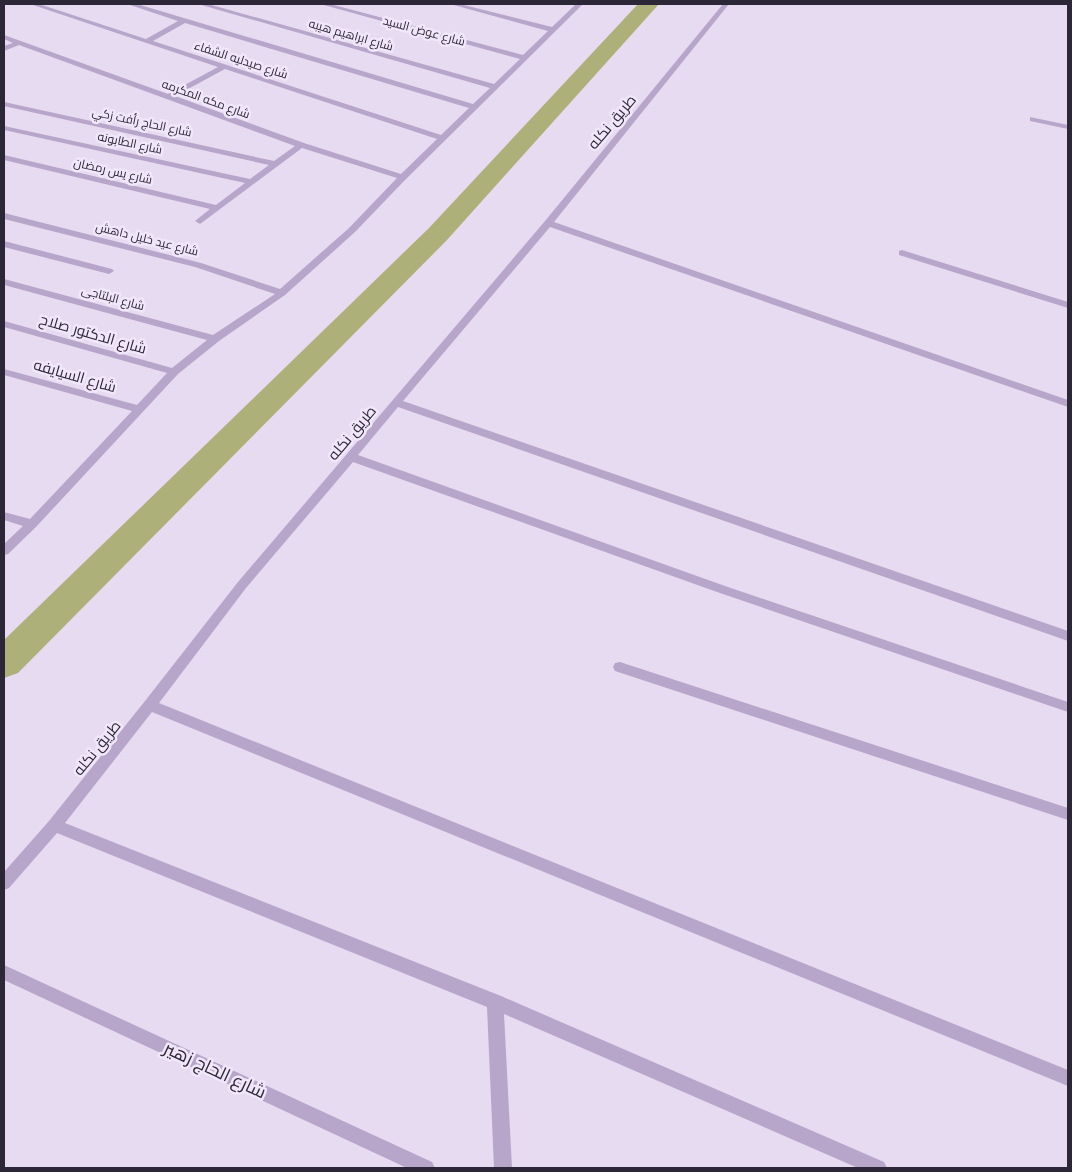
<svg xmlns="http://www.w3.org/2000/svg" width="1072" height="1172" viewBox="0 0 1072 1172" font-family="Lato,Cairo,sans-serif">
  <rect width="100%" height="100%" fill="#e7dbf2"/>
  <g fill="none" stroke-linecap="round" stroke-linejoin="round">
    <path fill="#aeb079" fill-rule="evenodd" d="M638,4H659L447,240L18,673L4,678V640L429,228Z"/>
    <g fill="#b7a6ca" fill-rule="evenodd">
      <path d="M30,4H39L146,39L178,21L127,4H137L473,104L490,88L198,4H208L494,84L520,59L320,4H330L523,55L548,31L450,4H460L552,27L576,4H583L406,179L355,232L285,295L219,341L178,374L36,527L8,554L4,555V544L23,526L4,520V512L30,519L132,411L4,375V369L137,405L167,373L4,327V321L172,368L207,340L4,285V279L213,335L275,294L195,267L4,219V213L201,263L280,289L349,228L397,178L302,148L200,224L195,221L210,209L4,160V155L216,205L245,183L4,130V126L250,179L269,165L4,106V102L274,161L295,146L19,45L4,51V46L13,43L4,39V35L168,94L218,67ZM185,23L469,108L441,135L153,41ZM225,69L437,139L401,174L304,143L175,96Z"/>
      <path d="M723,4H729L554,222L1068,400V407L550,227L403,401L1068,631V641L398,407L358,455L725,586L1068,702V712L717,592L353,462L246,588L159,703L1068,1070V1086L152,712L65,823L501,996L884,1162L887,1168H858L504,1014L512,1168H494L487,1007L57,833L9,888L4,890V872L49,821L145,701L238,582L545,221Z"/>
      <path d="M1030,117L1068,125V129L1030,121Z"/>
      <path d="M4,241L112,269L114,271L109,274L4,247Z"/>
      <path d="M902,250L1068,302V308L899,255V251Z"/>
      <path d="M620,662L1068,808V820L615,671L613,667L615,663Z"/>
      <path d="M4,965L432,1162L435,1168H407L4,980Z"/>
    </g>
  </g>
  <g text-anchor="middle" stroke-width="5" stroke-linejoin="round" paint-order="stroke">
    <g font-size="12" fill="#2c2736" stroke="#f1e7fa">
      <text transform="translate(424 31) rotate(15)" y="4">شارع عوض السيد</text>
      <text transform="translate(351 35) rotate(16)" y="4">شارع ابراهيم هيبه</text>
      <text transform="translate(241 60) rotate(18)" y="4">شارع صيدليه الشفاء</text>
      <text transform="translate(206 99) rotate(20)" y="4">شارع مكه المكرمه</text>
      <text transform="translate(142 122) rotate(12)" y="4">شارع الحاج رأفت زكي</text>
      <text transform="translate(130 143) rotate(12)" y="4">شارع الطابونه</text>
      <text transform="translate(113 171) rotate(13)" y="4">شارع يس رمضان</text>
      <text transform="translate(147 239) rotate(14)" y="4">شارع عيد خليل داهش</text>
      <text transform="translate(113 298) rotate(15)" y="4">شارع البلتاجى</text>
    </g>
    <g font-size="15" fill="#2c2736" stroke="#f1e7fa">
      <text transform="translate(612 122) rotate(-50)" y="5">طريق نكله</text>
      <text transform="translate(93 334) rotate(16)" y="5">شارع الدكتور صلاح</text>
      <text transform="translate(75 376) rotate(16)" y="5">شارع السيايفه</text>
      <text transform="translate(352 433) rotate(-50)" y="5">طريق نكله</text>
      <text transform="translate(97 748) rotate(-51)" y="5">طريق نكله</text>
    </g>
    <g font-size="18" fill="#2c2736" stroke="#f1e7fa">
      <text transform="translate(215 1070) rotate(25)" y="6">شارع الحاج زهير</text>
    </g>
  </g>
  <rect width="1072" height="1172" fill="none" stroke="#2c2736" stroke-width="10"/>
</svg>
